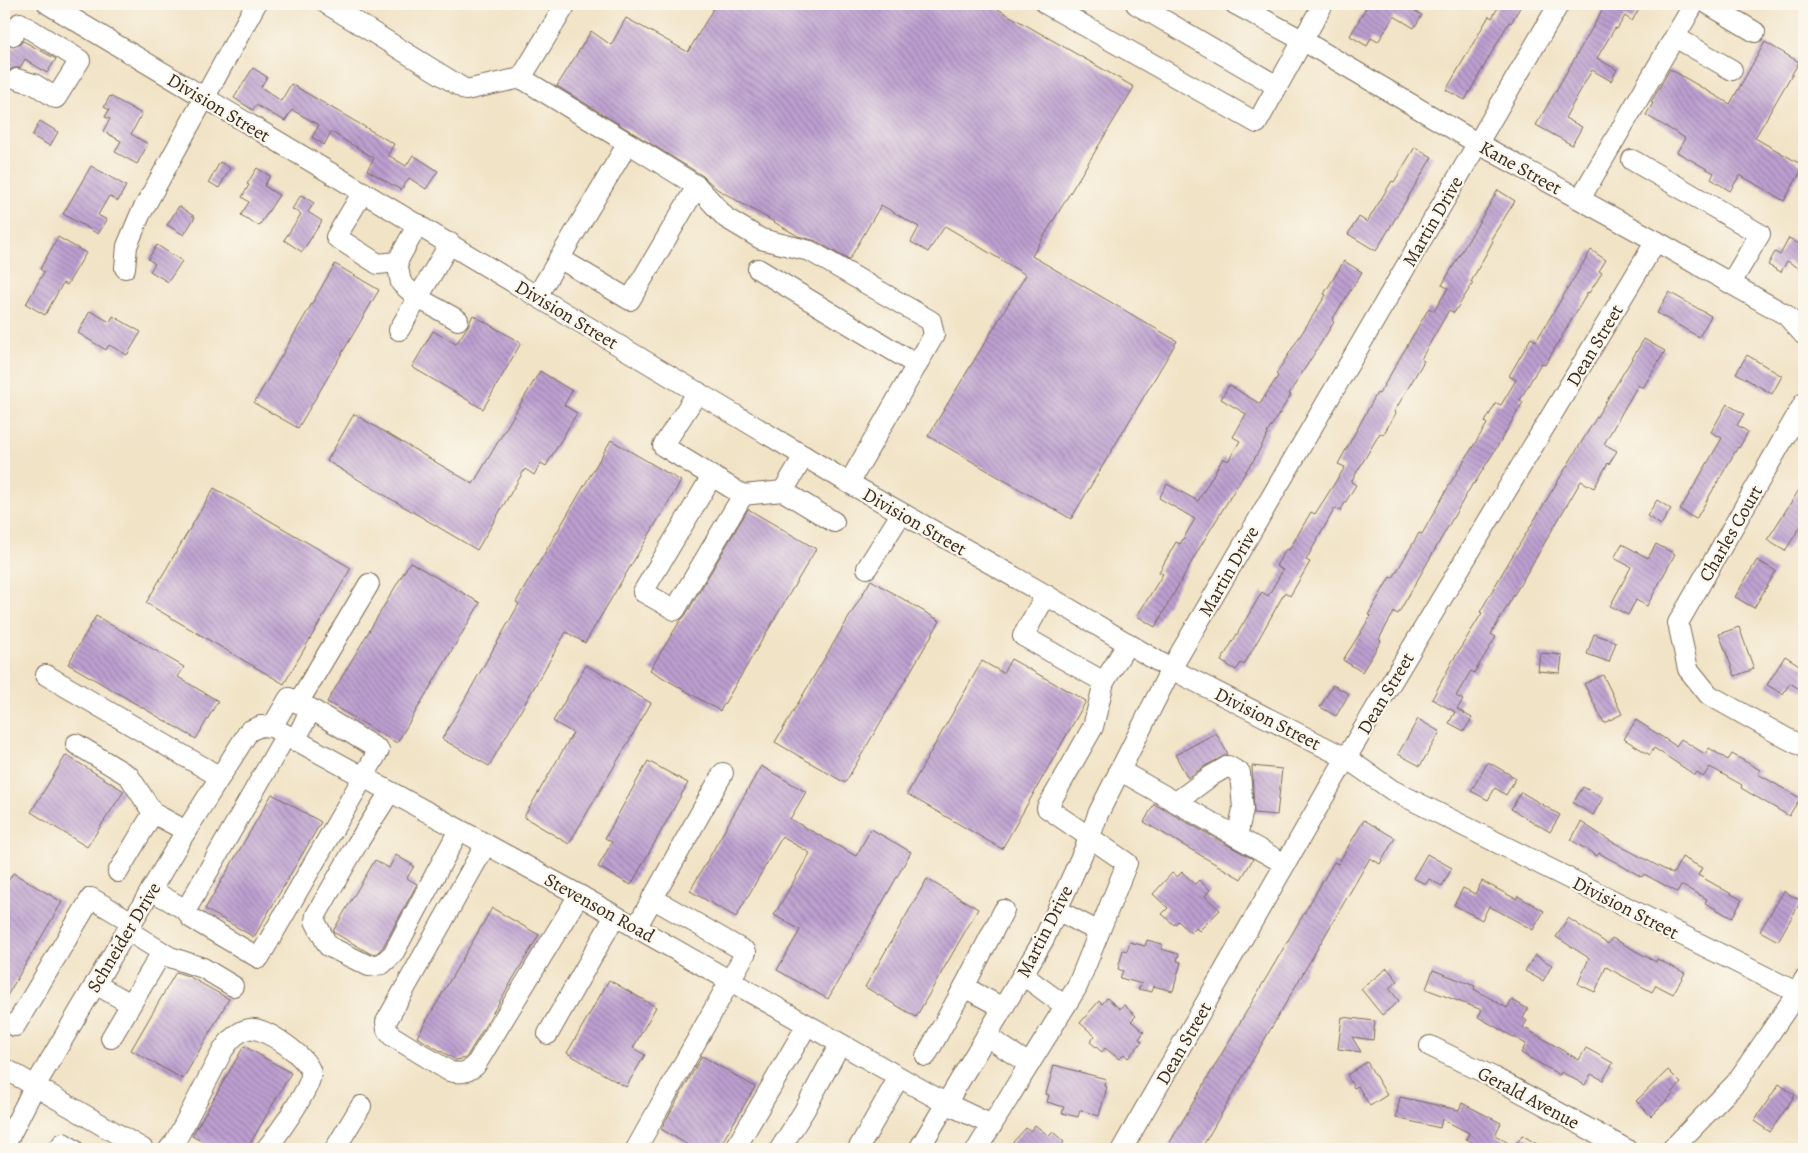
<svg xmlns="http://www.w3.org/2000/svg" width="1808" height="1153" viewBox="0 0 1808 1153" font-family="Alegreya,serif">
  <defs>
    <pattern id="building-back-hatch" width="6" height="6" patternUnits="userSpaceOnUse" patternTransform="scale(1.25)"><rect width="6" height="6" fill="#bc9fd0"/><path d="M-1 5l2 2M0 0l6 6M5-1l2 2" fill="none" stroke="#9a82a8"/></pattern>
  </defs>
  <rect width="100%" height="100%" fill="#fbf7ec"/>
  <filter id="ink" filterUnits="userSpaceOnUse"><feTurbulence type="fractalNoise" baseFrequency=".02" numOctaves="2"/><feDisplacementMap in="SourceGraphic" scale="10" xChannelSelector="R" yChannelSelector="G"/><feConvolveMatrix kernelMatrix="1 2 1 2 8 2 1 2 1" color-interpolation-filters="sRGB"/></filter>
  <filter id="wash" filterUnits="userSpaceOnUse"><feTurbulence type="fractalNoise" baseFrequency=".0096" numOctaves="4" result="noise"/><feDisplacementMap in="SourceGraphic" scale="20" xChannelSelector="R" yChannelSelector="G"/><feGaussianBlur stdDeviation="1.12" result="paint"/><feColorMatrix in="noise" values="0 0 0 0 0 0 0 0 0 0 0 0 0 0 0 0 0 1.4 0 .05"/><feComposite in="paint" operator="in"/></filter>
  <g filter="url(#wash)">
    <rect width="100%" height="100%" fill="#f1e3c6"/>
    <g id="blocks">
      <g fill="url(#building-back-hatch)">
        <path d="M716,4H989L1134,87L1032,256L1177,341L1071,519L928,436L1026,275L945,226L928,252L911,242L919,227L881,205L849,260L816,241L798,236L717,189L703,176L557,86L591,31L611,45L626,18L688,52Z"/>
        <path d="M1368,4H1403L1422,15L1414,28L1394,16L1378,42L1371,38L1367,46L1350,36Z"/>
        <path d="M1500,4H1522L1511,23L1509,22L1465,100L1446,90L1489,16L1492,18Z"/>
        <path d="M1602,4H1642L1632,21L1625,16L1617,29L1615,28L1597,58L1617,70L1611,81L1592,70L1565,118L1582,127L1572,145L1536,125L1598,18L1604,5Z"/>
        <path d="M23,41L56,59L47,73L25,59L20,68H14L8,71L6,76L8,86L4,93V42L7,45L13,47L19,45Z"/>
        <path d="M1765,42L1799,62L1755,138L1804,166L1784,201L1740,175L1730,191L1711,179L1714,173L1677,152L1685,138L1646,115L1653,103L1651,102L1670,69L1730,104Z"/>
        <path d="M253,68L267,77L261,87L281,101L291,84L394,144L388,155L406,166L413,155L438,171L426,189L409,178L401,190L367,170L374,158L331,132L324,145L312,137L319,125L292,110L285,121L256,105L253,110L234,98Z"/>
        <path d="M110,96L142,114L131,134L148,144L137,164L115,152L121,141L103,131L110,119L105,117L109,110L104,107Z"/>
        <path d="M40,121L58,132L50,146L32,136Z"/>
        <path d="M1415,147L1432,157L1376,251L1348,234L1359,217L1367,222L1392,181L1394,182Z"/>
        <path d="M220,162L230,168L219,188L209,182Z"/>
        <path d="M91,166L126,186L118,201L109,196L98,215L107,220L98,234L63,214Z"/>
        <path d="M257,168L270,176L264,186L279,195L259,226L241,215L249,202L242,197L249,185L247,184Z"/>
        <path d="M1498,190L1515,201L1491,239L1493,241L1471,282L1473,283L1454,313L1449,310L1421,359L1424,361L1394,412L1396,413L1383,435L1380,433L1351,482L1356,485L1340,511L1335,508L1306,560L1310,562L1290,596L1285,592L1244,665L1241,663L1236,670L1221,661L1262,592L1268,596L1283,570L1276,566L1286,549L1289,550L1311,512L1315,514L1345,467L1338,464L1361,422L1377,393L1379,394L1429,308L1434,311L1448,288L1442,285Z"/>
        <path d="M301,195L314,203L308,212L322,221L302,252L284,240L301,214L292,209Z"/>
        <path d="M179,206L195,217L184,235L167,225Z"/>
        <path d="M58,237L86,253L67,285L63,283L45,315L26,304L44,272L40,269Z"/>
        <path d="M1789,238L1804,247V271L1787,261L1781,272L1768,265L1775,252L1780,255Z"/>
        <path d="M157,245L182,261L168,282L150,271L155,264L148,259Z"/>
        <path d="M1591,250L1606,260L1599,271L1602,273L1589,293L1588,292L1545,365L1541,363L1520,400L1523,402L1497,447L1474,484L1473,483L1398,614L1394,612L1379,639L1381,641L1362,672L1343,660L1371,616L1368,615L1390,577L1393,578L1419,533L1422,534L1451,482L1487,424L1485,422L1496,403L1501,405L1516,380L1509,376L1531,338L1536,341Z"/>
        <path d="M1344,261L1362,272L1332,320L1334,322L1289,394L1291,395L1267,433L1268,434L1252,463H1251L1200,547L1155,627L1137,616L1163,574L1159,572L1176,542L1180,544L1195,519L1159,498L1167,484L1198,501L1223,458L1228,461L1240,441L1233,437L1246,414L1221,399L1229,385L1260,404L1278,376L1276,374L1326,295L1324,294Z"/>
        <path d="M335,264L379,290L298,428L254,403Z"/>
        <path d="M1669,292L1711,316L1699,337L1657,313Z"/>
        <path d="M90,311L110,322L113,316L141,332L127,355L109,345L106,350L78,333Z"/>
        <path d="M473,315L521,343L483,409L412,367L433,331L456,344L468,326Z"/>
        <path d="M1644,339L1665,351L1643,388L1638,385L1604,444L1617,451L1609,464L1608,463L1594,488L1581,481L1491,634L1496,637L1474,673L1471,671L1456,696L1463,700L1457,709L1472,718L1464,731L1449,723L1455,712L1432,699L1453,660L1482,613L1480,612L1507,565Z"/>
        <path d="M1747,355L1782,376L1772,394L1736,373Z"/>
        <path d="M540,371L572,391L564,405L577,413L546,466L541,463L534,475L525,469L477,550L327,461L354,414L473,484Z"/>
        <path d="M1727,404L1744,414L1737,425L1748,432L1739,448L1738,447L1696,519L1680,510L1722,438L1711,432Z"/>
        <path d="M611,440L681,481L585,643L566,632L489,766L442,739L519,604L516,602Z"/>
        <path d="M1804,482V521L1785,551L1767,540Z"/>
        <path d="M214,488L351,568L284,684L146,603Z"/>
        <path d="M1657,500L1671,509L1661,525L1647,516Z"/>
        <path d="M748,509L816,549L720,711L650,670L680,621L685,616Z"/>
        <path d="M1622,544L1648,558L1656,544L1675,554L1647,606L1636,600L1628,615L1610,606L1631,567L1614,558Z"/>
        <path d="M1757,560L1776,571L1754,608L1735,597Z"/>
        <path d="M410,562L480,603L397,743L327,702Z"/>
        <path d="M871,580L940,621L845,783L775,742Z"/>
        <path d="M96,616L184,667L178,677L218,701L196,739L68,664Z"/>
        <path d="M1739,627L1754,669L1735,676L1719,634Z"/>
        <path d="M1594,634L1616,642L1609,662L1587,654Z"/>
        <path d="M1540,653L1562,655L1560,673L1538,671Z"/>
        <path d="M1785,656L1804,668V692L1790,683L1783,694L1767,685Z"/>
        <path d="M1011,659L1086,701L1002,849L907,794L982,661L1003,673Z"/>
        <path d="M586,665L651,703L569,844L524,817L573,733L553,721Z"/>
        <path d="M1603,675L1622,714L1604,723L1584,684Z"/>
        <path d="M1333,685L1349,694L1336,716L1320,707Z"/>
        <path d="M1418,719L1440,732L1420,766L1398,754Z"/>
        <path d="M1636,720L1676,746L1681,739L1705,754L1709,748L1728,760L1732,754L1760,770L1758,774L1800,798L1789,816L1741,788L1742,785L1710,767L1703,777L1697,772L1695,775L1654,748L1650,755L1624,739Z"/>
        <path d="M1216,733L1228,754L1205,766L1188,778L1175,755Z"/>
        <path d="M66,755L124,791L87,847L31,812Z"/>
        <path d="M648,761L688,783L631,885L598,867L612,842L605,838Z"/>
        <path d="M1488,762L1516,778L1506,795L1495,788L1488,800L1471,791Z"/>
        <path d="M761,766L806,792L790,819L856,856L871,829L911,852L828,999L777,970L800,930L774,915L810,853L782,837L736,917L690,891Z"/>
        <path d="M1252,766L1282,769L1277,815L1254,813Z"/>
        <path d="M1583,787L1603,798L1593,815L1573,803Z"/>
        <path d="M1521,792L1560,815L1550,832L1511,809Z"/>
        <path d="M272,794L321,822L254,937L205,909Z"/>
        <path d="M1154,804L1253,859L1241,879L1144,822Z"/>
        <path d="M1364,820L1395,838L1380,864L1370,858L1201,1149H1166L1334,862L1338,864Z"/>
        <path d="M1581,822L1607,839L1673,874L1682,857L1702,868L1698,875L1742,900L1732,918L1705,903L1707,899L1681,885L1677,892L1644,874L1642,877L1599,853L1597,856L1571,840Z"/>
        <path d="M1427,854L1452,868L1442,886L1429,879L1426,884L1413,878Z"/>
        <path d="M396,855L414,866L407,878L417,884L383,947L377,953L371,954L335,933L333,931L375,860L389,868Z"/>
        <path d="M1182,872L1195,884L1199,880L1210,890L1205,896L1220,910L1199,931L1196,928L1191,933L1178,921L1174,925L1162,914L1168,908L1153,894L1172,873L1177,877Z"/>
        <path d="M13,873L62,902L4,1001V888Z"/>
        <path d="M927,879L978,909L916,1017L865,987Z"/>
        <path d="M1482,881L1516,899L1518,896L1544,911L1533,930L1489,906L1482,920L1454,905L1463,888L1475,894Z"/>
        <path d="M1784,891L1801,901L1778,941L1760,931Z"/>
        <path d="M492,908L539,935L466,1058L456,1060L417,1037Z"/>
        <path d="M1568,918L1608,944L1612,938L1656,962L1657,959L1685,973L1673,994L1656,985L1652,992L1606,967L1595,992L1578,984L1589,958L1556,937Z"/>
        <path d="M1147,940L1162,944L1161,949L1179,954L1177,961L1181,962L1173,991L1153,986L1152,992L1138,989L1142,984L1120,978L1123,971L1118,969L1123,950L1127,951L1130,942L1145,946Z"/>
        <path d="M1535,955L1552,965L1543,981L1525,971Z"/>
        <path d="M1387,968L1398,981L1389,988L1399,1001L1382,1015L1361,989Z"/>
        <path d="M1433,970L1475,986L1474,989L1507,1008L1512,1000L1528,1009L1523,1018L1527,1021L1523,1027L1579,1060L1586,1048L1613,1063L1603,1080L1591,1074L1585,1085L1561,1072L1560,1075L1521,1053L1526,1044L1478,1017L1482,1010L1426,989Z"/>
        <path d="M176,972L188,976L229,999L183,1079L131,1050Z"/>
        <path d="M609,980L656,1007L633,1048L645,1055L626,1087L567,1053Z"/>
        <path d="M1107,998L1120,1009L1124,1005L1136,1016L1131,1021L1144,1032L1139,1039L1142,1042L1128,1058L1124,1054L1119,1059L1105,1048L1102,1052L1090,1042L1095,1036L1080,1023L1099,1001L1102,1004Z"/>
        <path d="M1342,1017L1375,1021L1373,1040L1352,1037L1361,1052L1338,1049Z"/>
        <path d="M244,1046L291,1073L247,1149H216L192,1136Z"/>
        <path d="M702,1056L755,1087L718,1149H695L661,1129Z"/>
        <path d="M1367,1062L1387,1095L1370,1106L1358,1086L1354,1088L1347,1075Z"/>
        <path d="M1054,1065L1106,1079L1104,1086L1107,1087L1099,1116L1080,1110L1078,1117L1062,1113L1064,1107L1047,1102L1049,1095L1046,1094Z"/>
        <path d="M1668,1070L1681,1083L1672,1093L1673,1094L1651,1116L1636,1101Z"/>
        <path d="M1779,1084L1795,1095L1770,1132L1754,1121Z"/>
        <path d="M1400,1097L1459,1110L1462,1103L1501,1123L1495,1135L1515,1147L1522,1135L1545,1149H1486L1466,1139L1469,1133L1442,1119L1440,1128L1396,1118Z"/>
        <path d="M1035,1125L1049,1136L1053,1132L1064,1142L1060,1147L1063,1149H1019L1012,1143L1026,1128L1030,1131Z"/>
      </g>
    </g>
  </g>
  <g filter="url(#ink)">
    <use href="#blocks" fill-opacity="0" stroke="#7b6b59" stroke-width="1"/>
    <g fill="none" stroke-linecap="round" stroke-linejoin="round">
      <g stroke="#7b6b59" stroke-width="22">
        <g id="minor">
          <path d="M48,4L849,483L1046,595L1171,669L1346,758L1392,790L1804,996"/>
          <path d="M327,4L466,90L521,78"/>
          <path d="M1046,4L1257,123L1323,4"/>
          <path d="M1136,4L1277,86"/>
          <path d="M1235,4L1302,40L1477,143L1656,241L1786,315L1804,335"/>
          <path d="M1708,4L1755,32"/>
          <path d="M13,35L20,23L80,60L56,98L34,84L17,79"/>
          <path d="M1675,37L1732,70"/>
          <path d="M521,78L628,143L537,296"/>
          <path d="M521,78L566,4"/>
          <path d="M628,143L697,186L726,218L761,239L810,251L931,321L934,335L849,483"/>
          <path d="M1632,160L1760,234L1731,283"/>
          <path d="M363,192L336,237L378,264L397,262"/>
          <path d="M1580,199L1694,4"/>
          <path d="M418,224L397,262L401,283L418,298L458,320"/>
          <path d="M559,258L630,300L697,186"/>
          <path d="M125,268L127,246L140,215L256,4"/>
          <path d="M758,269L917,365"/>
          <path d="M399,330L450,243"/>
          <path d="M698,392L663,446L743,495"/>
          <path d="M1804,403L1678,623L1688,669L1709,695L1786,738L1804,747"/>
          <path d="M804,456L783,491L834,522"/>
          <path d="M712,476L643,592L675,610L743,495L783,491"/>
          <path d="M867,568L901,514"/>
          <path d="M1046,595L1023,636L1104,682L1128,643"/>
          <path d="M46,675L220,777"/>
          <path d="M272,727L289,698L298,703L369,584"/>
          <path d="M295,741L311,709L300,704"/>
          <path d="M76,744L129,776L153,813L186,831"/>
          <path d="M1119,770L1285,864"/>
          <path d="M390,792L357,844L316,915L315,921L328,946L369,966L382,964L393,954L459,830"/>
          <path d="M1176,802L1211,776L1228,766L1240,773L1243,809L1237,837"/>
          <path d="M486,844L386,1022L387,1030L392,1036L449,1071C459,1074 467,1073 475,1066L579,895"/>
          <path d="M118,872L153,813"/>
          <path d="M151,890L186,910L286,735"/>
          <path d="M186,910L191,918L259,958L379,750L311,709"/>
          <path d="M1057,910L1099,932"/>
          <path d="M636,928L723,773"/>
          <path d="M127,930L170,957L203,968L233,986"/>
          <path d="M1023,975L1065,1006"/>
          <path d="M95,984L131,1004"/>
          <path d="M964,987L1004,910"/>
          <path d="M15,1026L91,898L132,922"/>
          <path d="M548,1034L615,916"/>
          <path d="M986,1036L1029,1064"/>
          <path d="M111,1038L162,952"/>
          <path d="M1430,1046L1493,1077L1626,1149"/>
          <path d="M926,1056L964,987L1003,1008"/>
          <path d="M4,1068L143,1149"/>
          <path d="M4,1147L35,1086L186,831L249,731L261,726L272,727L579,895L945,1103L992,1125"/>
          <path d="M58,1149L63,1143L73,1149"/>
          <path d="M169,1149L175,1142L223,1050C229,1041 237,1031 249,1029C264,1026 310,1058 311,1074C311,1088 276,1137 266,1149"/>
          <path d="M335,1149L361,1106"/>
          <path d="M636,1149L746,952L652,898"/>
          <path d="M735,1149L807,1025"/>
          <path d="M780,1149L804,1111L840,1044"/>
          <path d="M858,1149L899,1077"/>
          <path d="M919,1149L1044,939L1090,837L1098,814L1171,669L1559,4"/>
          <path d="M977,1149L1077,987L1127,863L1047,808L1093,727L1104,682"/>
          <path d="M1122,1149L1346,758L1656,241"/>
          <path d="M1672,1149L1736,1083L1798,992L1804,980"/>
        </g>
      </g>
      <use href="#minor" stroke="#fff" stroke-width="20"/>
    </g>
  </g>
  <g text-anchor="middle" stroke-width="4.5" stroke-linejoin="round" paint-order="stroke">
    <g font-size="19" fill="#3b2a1e" stroke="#fbf7ec">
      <text transform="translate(219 107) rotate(31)" y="7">Division Street</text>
      <text transform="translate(1521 167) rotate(29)" y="7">Kane Street</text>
      <text transform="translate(1432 221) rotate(-60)" y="7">Martin Drive</text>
      <text transform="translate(567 314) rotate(31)" y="7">Division Street</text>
      <text transform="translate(1594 345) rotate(-59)" y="7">Dean Street</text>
      <text transform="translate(915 521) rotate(30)" y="7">Division Street</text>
      <text transform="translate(1730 533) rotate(-60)" y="7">Charles Court</text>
      <text transform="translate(1228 571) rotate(-60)" y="7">Martin Drive</text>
      <text transform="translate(1385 693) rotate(-59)" y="7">Dean Street</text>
      <text transform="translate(1268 718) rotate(27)" y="7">Division Street</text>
      <text transform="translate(600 907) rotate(29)" y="7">Stevenson Road</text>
      <text transform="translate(1626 907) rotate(27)" y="7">Division Street</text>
      <text transform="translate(1044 931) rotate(-63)" y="7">Martin Drive</text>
      <text transform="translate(123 937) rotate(-59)" y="7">Schneider Drive</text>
      <text transform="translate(1183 1043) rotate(-60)" y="7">Dean Street</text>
      <text transform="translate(1529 1097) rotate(28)" y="7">Gerald Avenue</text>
    </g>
  </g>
  <rect width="1808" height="1153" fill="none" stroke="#fbf7ec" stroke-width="20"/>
</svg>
